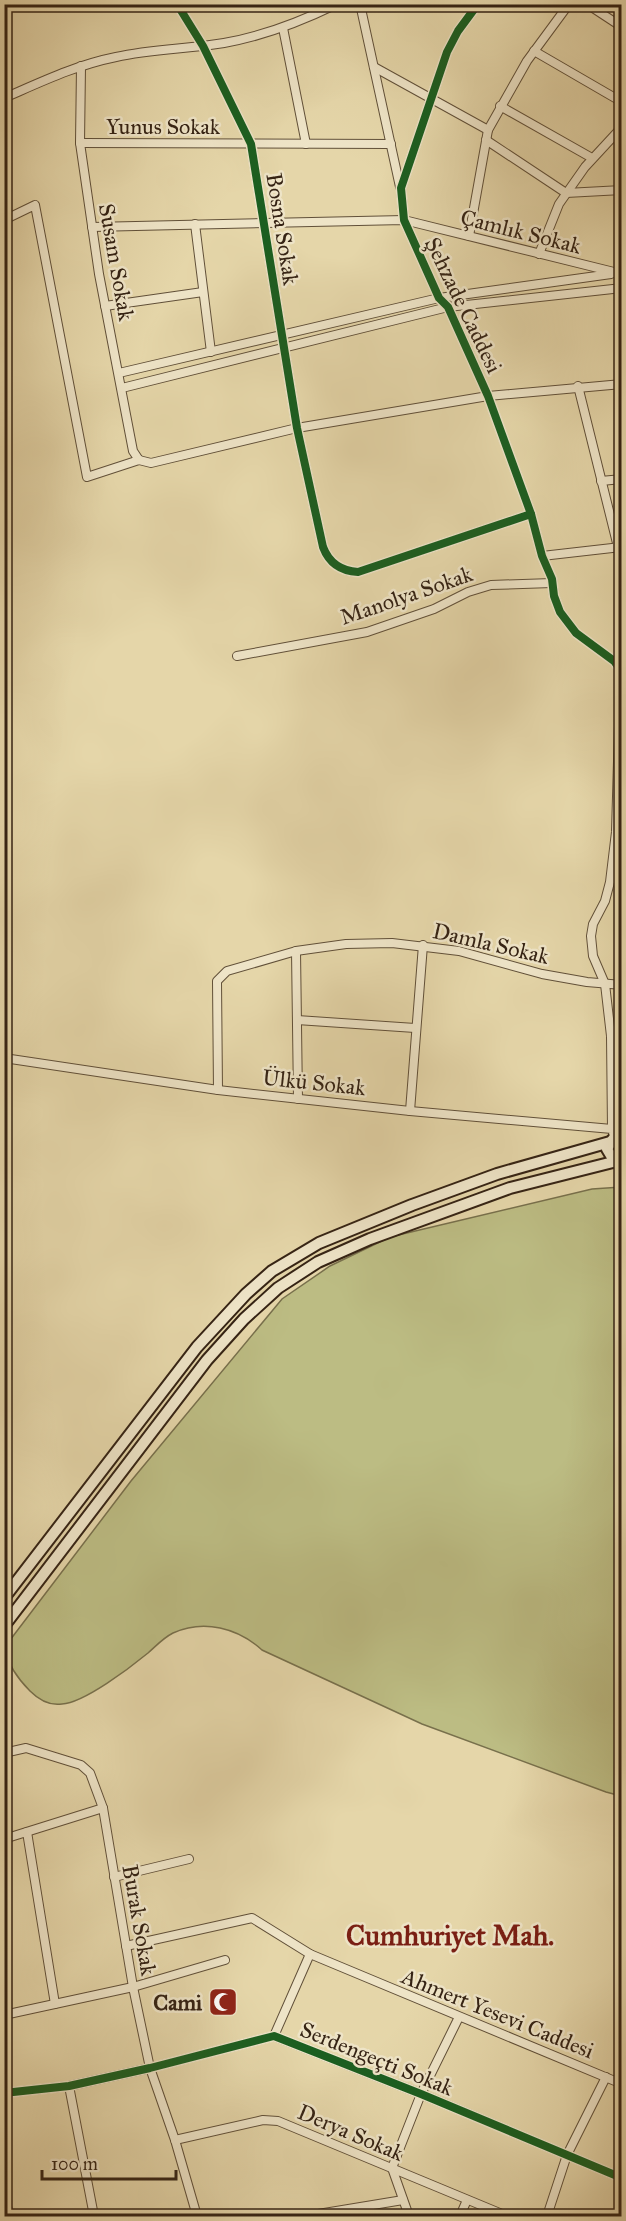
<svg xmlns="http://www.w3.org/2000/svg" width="626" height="2221" viewBox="0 0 626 2221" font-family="'IM FELL Great Primer',serif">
  <rect width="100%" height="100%" fill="#e5d6a9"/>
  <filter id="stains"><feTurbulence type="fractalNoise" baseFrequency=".00333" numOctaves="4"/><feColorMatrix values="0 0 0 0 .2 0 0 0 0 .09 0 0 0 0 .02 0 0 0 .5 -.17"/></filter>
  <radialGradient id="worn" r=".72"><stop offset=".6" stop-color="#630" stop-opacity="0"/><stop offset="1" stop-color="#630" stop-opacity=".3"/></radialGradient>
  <path fill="#bcbc83" stroke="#78704c" stroke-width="1.5" d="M621,1187V1796L606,1792L422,1724L262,1650C238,1628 204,1619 173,1633C163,1638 156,1646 148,1653C131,1667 84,1703 62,1704C49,1706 39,1700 30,1691C18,1679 8,1664 4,1648L131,1481L282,1299L330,1266L390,1237L592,1189Z"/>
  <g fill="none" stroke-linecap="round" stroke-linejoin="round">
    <g stroke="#615039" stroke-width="10">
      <g id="street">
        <path d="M177,4L203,46L251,144L297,428L323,547C329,563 341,571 358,572L531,514"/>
        <path d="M360,4L400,187"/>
        <path d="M478,4L458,31L447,52L401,188L404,220L439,298L448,307L488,396L531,514L542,556L552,579L554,596L560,612L576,633L614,661L622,672"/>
        <path d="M587,4L622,27"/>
        <path d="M283,28L306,144"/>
        <path d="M534,51L622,102"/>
        <path d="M81,66L80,143L99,274L133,451L139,460"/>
        <path d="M374,67L488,130"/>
        <path d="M4,98C41,82 76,65 116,57C152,49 188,49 224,43C264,36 300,22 337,4"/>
        <path d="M500,106L592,158"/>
        <path d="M486,140L566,193L622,190"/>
        <path d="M80,143L391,144"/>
        <path d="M4,220L35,205L87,477L139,460"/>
        <path d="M195,224L211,352"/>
        <path d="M92,227L404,220L618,273"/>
        <path d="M469,236L488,130L527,61L569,4"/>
        <path d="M539,254L559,204L585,167L622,127"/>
        <path d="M105,306L203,292"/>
        <path d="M119,373L439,298L611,274"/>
        <path d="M578,386L618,547"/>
        <path d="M122,388L448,307L622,288"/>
        <path d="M139,460L151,463L297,428L488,396L622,384"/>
        <path d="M601,481L622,479"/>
        <path d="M542,556L621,547"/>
        <path d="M237,656L367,632L434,609L468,592L491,585L552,583"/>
        <path d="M296,951L298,1099"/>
        <path d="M297,1020L415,1028"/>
        <path d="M611,1036L622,1041"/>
        <path d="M4,1058L218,1090L410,1111L612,1129L615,1139"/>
        <path d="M218,1090L217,981L227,971L296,951L346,944L392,943L459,951L542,974L587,982L622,985"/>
        <path d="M410,1111L423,945"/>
        <path d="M612,1129L611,1036L605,984L593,956L591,936L593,924L605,901L610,882L616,832L619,726L622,708"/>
        <path d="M4,1753L26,1748L81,1765L90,1773L103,1808L133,1987L150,2068L175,2140L197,2216"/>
        <path d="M27,1832L55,2004"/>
        <path d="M4,1839L103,1808"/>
        <path d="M114,1877L189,1859"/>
        <path d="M126,1946L252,1918L310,1954L622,2084"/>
        <path d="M4,2015L133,1987L225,1960"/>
        <path d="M274,2036L310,1954"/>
        <path d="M69,2086L94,2216"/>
        <path d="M4,2093L69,2086L150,2068L274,2036L421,2094L622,2178"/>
        <path d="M175,2140L263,2120L278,2121L507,2216"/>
        <path d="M306,2216L403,2200"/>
        <path d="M409,2216L392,2168L421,2094L459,2017"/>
        <path d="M460,2216L467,2200"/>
        <path d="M547,2216L567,2155L606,2077"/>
      </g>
    </g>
    <g stroke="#352314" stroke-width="14">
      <g id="secondary">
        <path d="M621,1161L613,1159L607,1149L613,1139L622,1138"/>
        <path d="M4,1598L197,1347L246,1294L272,1271L319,1243L412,1205L497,1174L610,1142"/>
        <path d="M4,1626L207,1360L244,1319L278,1288L318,1262L370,1239L510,1188L617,1161"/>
        <path d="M4,2202L7,2216"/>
      </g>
    </g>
    <use href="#street" stroke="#eee4c7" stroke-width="8"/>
    <use href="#secondary" stroke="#eee4c7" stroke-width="10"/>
    <g stroke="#eee4c7" stroke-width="11">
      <g id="cycleway">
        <path d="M177,4L203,46L251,144L297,428L323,547C329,563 341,571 358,572L531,514"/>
        <path d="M478,4L458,31L447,52L401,188L404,220L439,298L448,307L488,396L531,514L542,556L552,579L554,596L560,612L576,633L614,661L622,672"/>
        <path d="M4,2093L69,2086L150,2068L274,2036L421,2094L622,2178"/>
      </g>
    </g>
    <use href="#cycleway" stroke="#1b5e20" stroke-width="8"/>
  </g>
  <defs>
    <g id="mosque-square" transform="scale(1.5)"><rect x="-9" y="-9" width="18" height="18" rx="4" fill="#8f2418" stroke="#eee4c7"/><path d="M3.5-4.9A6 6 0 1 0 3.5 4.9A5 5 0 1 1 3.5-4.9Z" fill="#fff"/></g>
  </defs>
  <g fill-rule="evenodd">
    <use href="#mosque-square" x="223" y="2002"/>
  </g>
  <g text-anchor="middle" stroke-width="5" stroke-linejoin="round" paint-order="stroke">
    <g font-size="22" fill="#352314" stroke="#eee4c7">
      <text x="163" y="134">Yunus Sokak</text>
      <text transform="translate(283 229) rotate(81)" y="8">Bosna Sokak</text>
      <text transform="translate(521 231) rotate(14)" y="8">Çamlık Sokak</text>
      <text transform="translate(117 262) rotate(80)" y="8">Susam Sokak</text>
      <text transform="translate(464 305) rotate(64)" y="8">Şehzade Caddesi</text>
      <text transform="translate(406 595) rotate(-19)" y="8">Manolya Sokak</text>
      <text transform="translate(491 943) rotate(13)" y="8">Damla Sokak</text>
      <text transform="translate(314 1082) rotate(6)" y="8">Ülkü Sokak</text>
      <text transform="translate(140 1920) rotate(80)" y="8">Burak Sokak</text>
      <text transform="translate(498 2013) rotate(22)" y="8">Ahmert Yesevi Caddesi</text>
      <text transform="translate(377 2058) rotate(22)" y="8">Serdengeçti Sokak</text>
      <text transform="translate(351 2132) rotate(23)" y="8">Derya Sokak</text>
    </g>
    <g font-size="22" font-weight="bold" fill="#352314" stroke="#eee4c7" text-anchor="end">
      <text x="202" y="2010">Cami</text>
    </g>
    <g font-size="28" font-weight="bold" fill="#7a1f14" stroke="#eee4c7">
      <text x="450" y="1945">Cumhuriyet Mah.</text>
    </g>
  </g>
  <rect width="626" height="2221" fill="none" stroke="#e5d6a9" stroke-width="24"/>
  <rect x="6" y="6" width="614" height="2209" fill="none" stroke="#352314" stroke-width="3"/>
  <rect x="12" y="12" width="602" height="2197" fill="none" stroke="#352314" stroke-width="1.5"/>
  <path d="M42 2170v9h134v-9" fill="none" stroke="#352314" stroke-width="3"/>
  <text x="51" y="2170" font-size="18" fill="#352314" stroke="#eee4c7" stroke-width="4.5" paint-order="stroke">100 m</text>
  <rect width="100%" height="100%" filter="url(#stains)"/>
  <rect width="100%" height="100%" fill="url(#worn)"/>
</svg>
